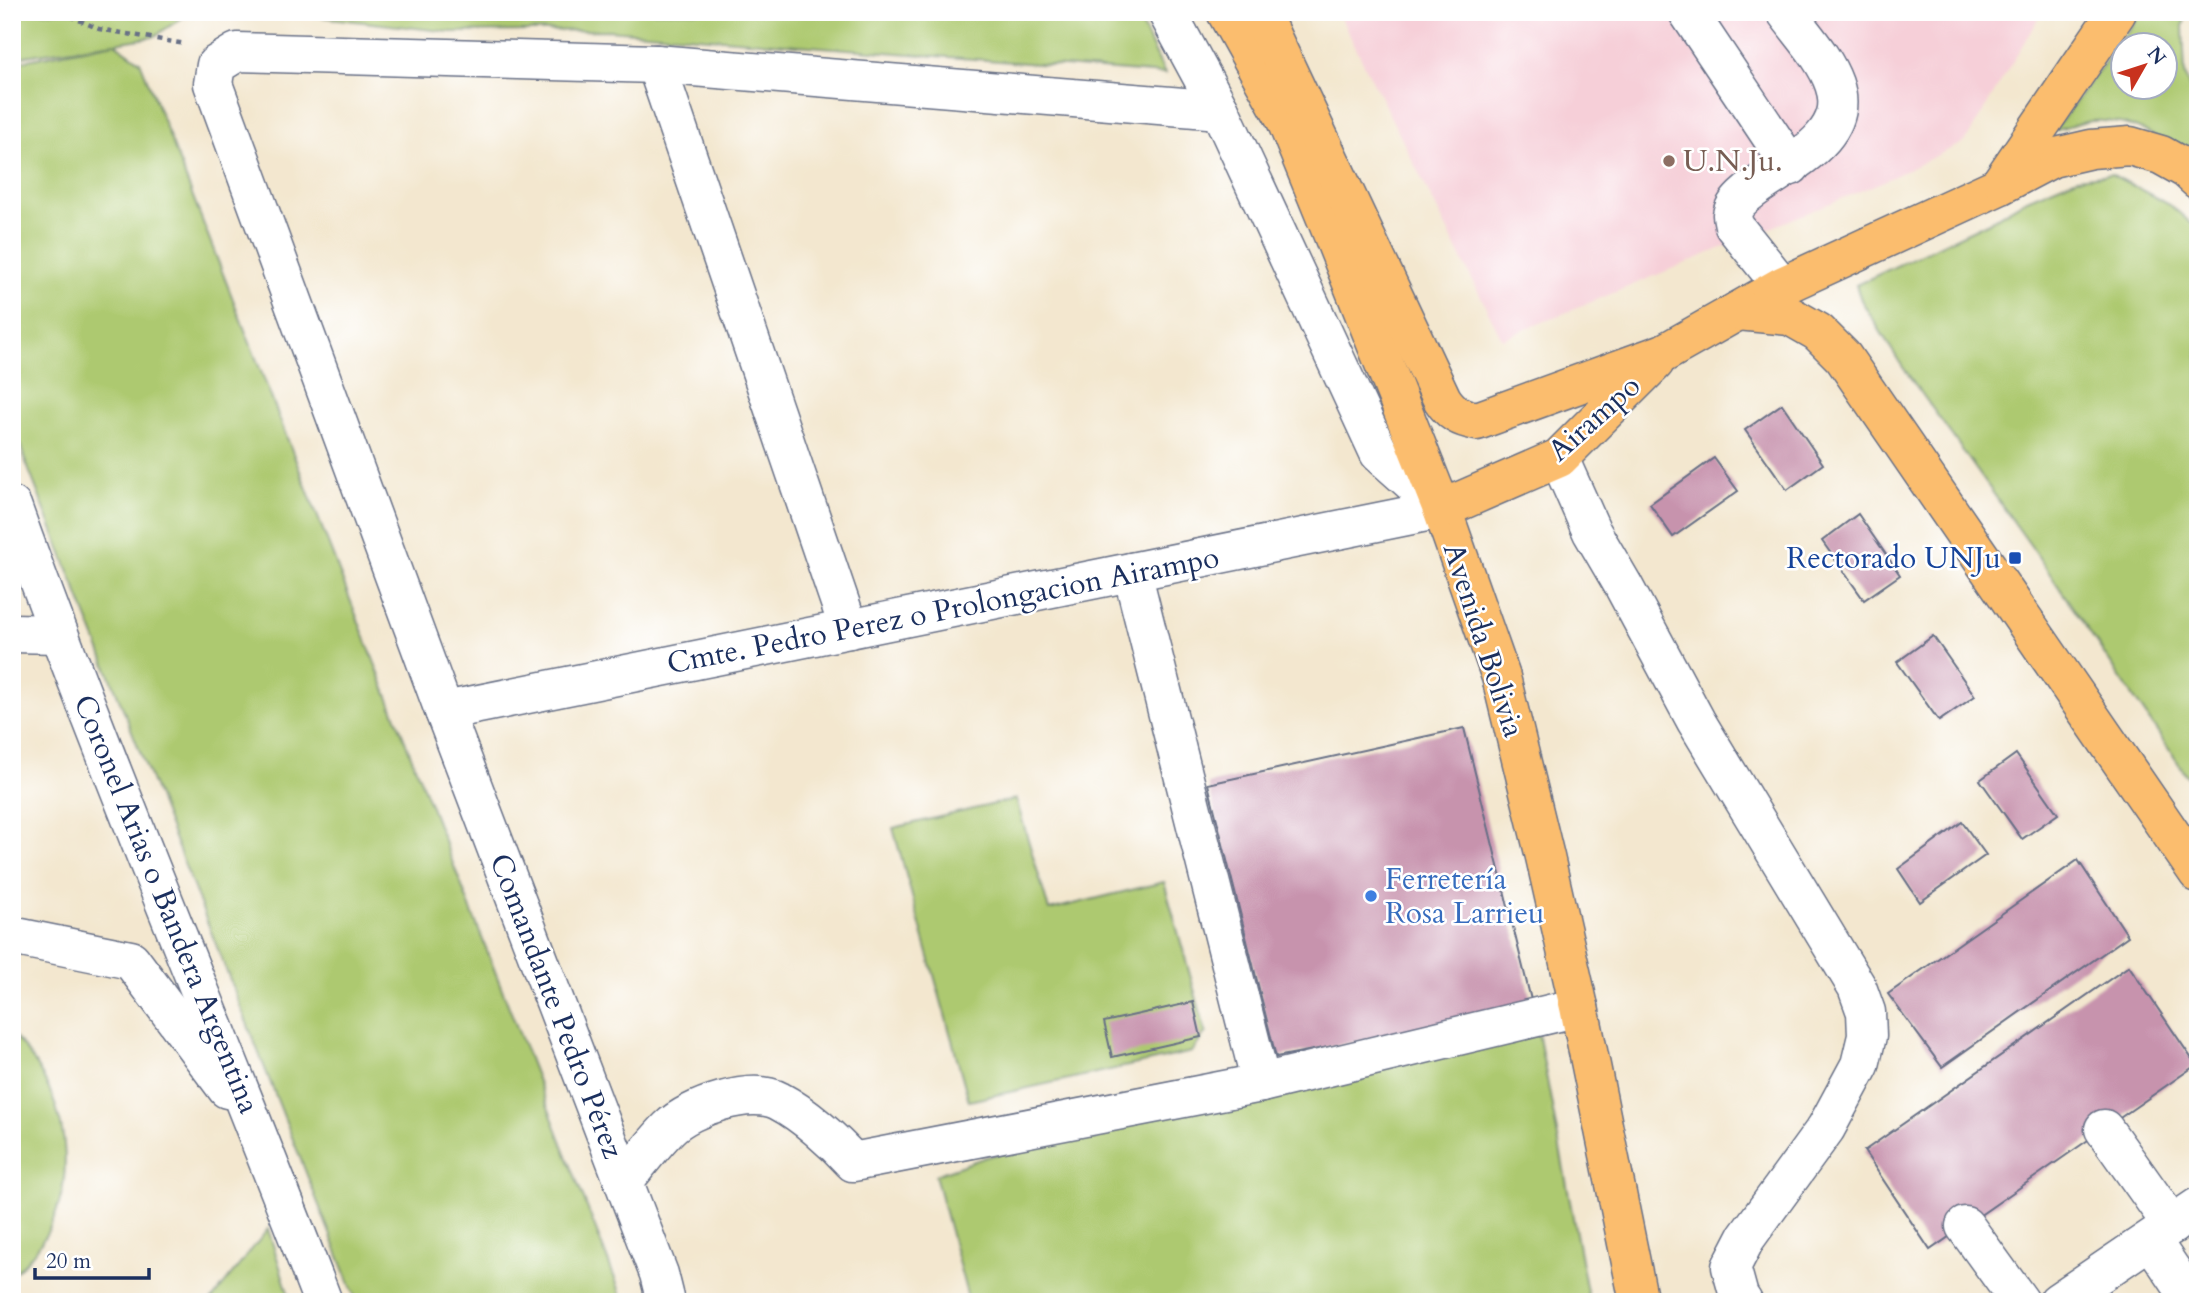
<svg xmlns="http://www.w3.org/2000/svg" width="2210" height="1314" viewBox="0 0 2210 1314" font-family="Cardo,serif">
  <rect width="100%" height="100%" fill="#fff"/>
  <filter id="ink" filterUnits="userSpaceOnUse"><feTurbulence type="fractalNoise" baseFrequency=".0143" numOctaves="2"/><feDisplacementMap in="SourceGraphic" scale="14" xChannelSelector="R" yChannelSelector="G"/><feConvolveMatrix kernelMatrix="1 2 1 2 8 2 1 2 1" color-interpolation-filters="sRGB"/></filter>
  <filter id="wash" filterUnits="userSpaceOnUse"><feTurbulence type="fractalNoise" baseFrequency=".00686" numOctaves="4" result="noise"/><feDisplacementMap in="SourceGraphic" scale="28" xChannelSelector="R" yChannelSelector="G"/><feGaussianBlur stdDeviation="1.57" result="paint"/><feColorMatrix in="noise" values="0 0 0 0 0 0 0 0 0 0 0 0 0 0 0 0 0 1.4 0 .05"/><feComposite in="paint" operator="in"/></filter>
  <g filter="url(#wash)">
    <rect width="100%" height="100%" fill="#f3e7cf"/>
    <path fill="#f6cfd8" d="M1338,12H2042L1965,142L1884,181L1502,339Z"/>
    <g fill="#adc96f" stroke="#647c66" stroke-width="2" fill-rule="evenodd">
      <path d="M12,12H191L153,37L115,43L140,61L624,1302H357L25,460L12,418V63L114,43L12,58Z"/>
      <path d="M278,12H1136L1165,74L608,30L450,32Z"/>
      <path d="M2142,12H2186L2183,27L2185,74L2198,113V163C2165,141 2133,118 2092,121C2079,123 2066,128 2054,131ZM2122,46H2164V88H2122Z"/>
      <path d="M2111,174L2170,205L2198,229V792L2031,546L1902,366L1861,300L1856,285L1989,222L2027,199L2077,178Z"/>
      <path d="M1016,799L1049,910L1164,882L1206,1032L1192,1052L969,1101L893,828Z"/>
      <path d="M1537,1027L1589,1302H969L935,1175L986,1157Z"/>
      <path d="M12,1034C77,1102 88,1211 12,1275Z"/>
      <path d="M268,1229L291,1302H210Z"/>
    </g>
    <g id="blocks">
      <g fill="#c793ad">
        <path d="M1782,404L1823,464L1787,490L1745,430Z"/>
        <path d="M1714,458L1738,491L1673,537L1650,504Z"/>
        <path d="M1858,514L1900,575L1864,600L1822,541Z"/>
        <path d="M1933,636L1975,696L1939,721L1897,662Z"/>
        <path d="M1464,728L1533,1008L1276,1057L1208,784Z"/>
        <path d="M2016,754L2058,814L2022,839L1980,780Z"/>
        <path d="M1962,822L1986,855L1920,902L1898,869Z"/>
        <path d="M2078,860L2128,936L1942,1067L1888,994Z"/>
        <path d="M2129,966L2196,1065L1930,1250L1864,1151Z"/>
        <path d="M1193,1002L1201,1037L1112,1057L1104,1022Z"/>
      </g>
    </g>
  </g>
  <g filter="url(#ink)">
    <use href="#blocks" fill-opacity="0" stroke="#676f86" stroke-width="2"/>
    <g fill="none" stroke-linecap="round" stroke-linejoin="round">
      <g stroke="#676f86" stroke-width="41">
        <g id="minor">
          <path d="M1167,12L1220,110L1379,453L1442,509"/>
          <path d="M1688,12L1791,166"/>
          <path d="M656,64L849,629"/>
          <path d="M1782,286L1734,226C1734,225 1732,216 1732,215C1737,178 1859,154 1834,84C1825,58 1802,34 1786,12"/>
          <path d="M1559,458L1592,532L1623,585L1696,721L1857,987L1866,1012L1867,1036L1860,1065L1826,1128L1746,1238L1731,1267L1739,1296L1743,1302"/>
          <path d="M12,506C108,774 221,1036 323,1302"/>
          <path d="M1132,572L1261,1083"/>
          <path d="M12,633L58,634"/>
          <path d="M444,711L1442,509"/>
          <path d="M12,936L131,960L227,1089"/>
          <path d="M2104,1129L2172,1225"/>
          <path d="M624,1181C639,1163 653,1144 669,1128C690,1107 752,1086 779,1101C804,1114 834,1141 853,1162L1261,1083L1579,1007"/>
          <path d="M1965,1226L2020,1302"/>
          <path d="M2151,1240L2193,1302"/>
          <path d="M666,1302L659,1274L444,711L213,84L216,65L237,52L656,64L1220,110"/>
          <path d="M2058,1302L2198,1207"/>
        </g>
      </g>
      <g stroke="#676f86" stroke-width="41">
        <g id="major">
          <path d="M1226,12L1285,118L1332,233L1442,509L1501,677L1545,857L1579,1007L1639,1302"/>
          <path d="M1260,12L1442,399C1451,413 1460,418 1477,421L1664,353L1782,286L1999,186L2052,158L2091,149L2130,146L2161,155L2186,169L2198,180"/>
          <path d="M2002,181L2117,12"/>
          <path d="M1738,311L1790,316L1818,332L1843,357L2198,873"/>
          <path d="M1442,509L1559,458L1655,362"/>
        </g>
      </g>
      <path stroke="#676f86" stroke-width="4.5" stroke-dasharray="5 5" stroke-linecap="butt" d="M61,12L99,29L185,44"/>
      <use href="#minor" stroke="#fff" stroke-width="38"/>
      <use href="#major" stroke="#fbbd6e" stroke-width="38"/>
    </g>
  </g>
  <circle fill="#8d6e63" stroke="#fff" stroke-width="2.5" cx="1669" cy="161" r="7"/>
  <rect fill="#1a4fb4" stroke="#fff" stroke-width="2.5" x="2008" y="551" width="14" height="14" rx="3.5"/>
  <circle fill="#3f7fe0" stroke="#fff" stroke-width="2.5" cx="1371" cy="896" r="7"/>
  <g text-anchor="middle" stroke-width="5" stroke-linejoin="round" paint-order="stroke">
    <g font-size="30" fill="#785e54" stroke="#fff" text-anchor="start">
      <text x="1683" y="171">U.N.Ju.</text>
    </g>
    <g font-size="30" fill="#1b2f5e" stroke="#fff">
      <text transform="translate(1594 418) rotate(-42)" y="10">Airampo</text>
      <text transform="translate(943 610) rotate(-11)" y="10">Cmte. Pedro Perez o Prolongacion Airampo</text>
      <text transform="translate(1484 640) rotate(72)" y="10">Avenida Bolivia</text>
      <text transform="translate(167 904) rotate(68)" y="10">Coronel Arias o Bandera Argentina</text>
      <text transform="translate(557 1006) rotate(69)" y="10">Comandante Pedro Pérez</text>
    </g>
    <g font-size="30" fill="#164399" stroke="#fff" text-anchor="end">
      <text x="2001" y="568">Rectorado UNJu</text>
    </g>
    <g font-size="30" fill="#366cbe" stroke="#fff" text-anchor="start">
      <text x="1385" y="889">Ferretería<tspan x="1385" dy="34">Rosa Larrieu</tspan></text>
    </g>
  </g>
  <rect width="2210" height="1314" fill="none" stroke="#fff" stroke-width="42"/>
  <g transform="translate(2144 66) rotate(51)"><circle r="33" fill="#ffffff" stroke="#a4acbf" stroke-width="2"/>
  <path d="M0-5L12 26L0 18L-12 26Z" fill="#c8321e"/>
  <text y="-10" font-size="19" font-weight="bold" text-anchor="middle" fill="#1b2f5e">N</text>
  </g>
  <path d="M35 1268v10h114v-10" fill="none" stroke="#1b2f5e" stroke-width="3.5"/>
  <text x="46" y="1268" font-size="21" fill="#1b2f5e" stroke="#ffffff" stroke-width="5" paint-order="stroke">20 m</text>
</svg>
